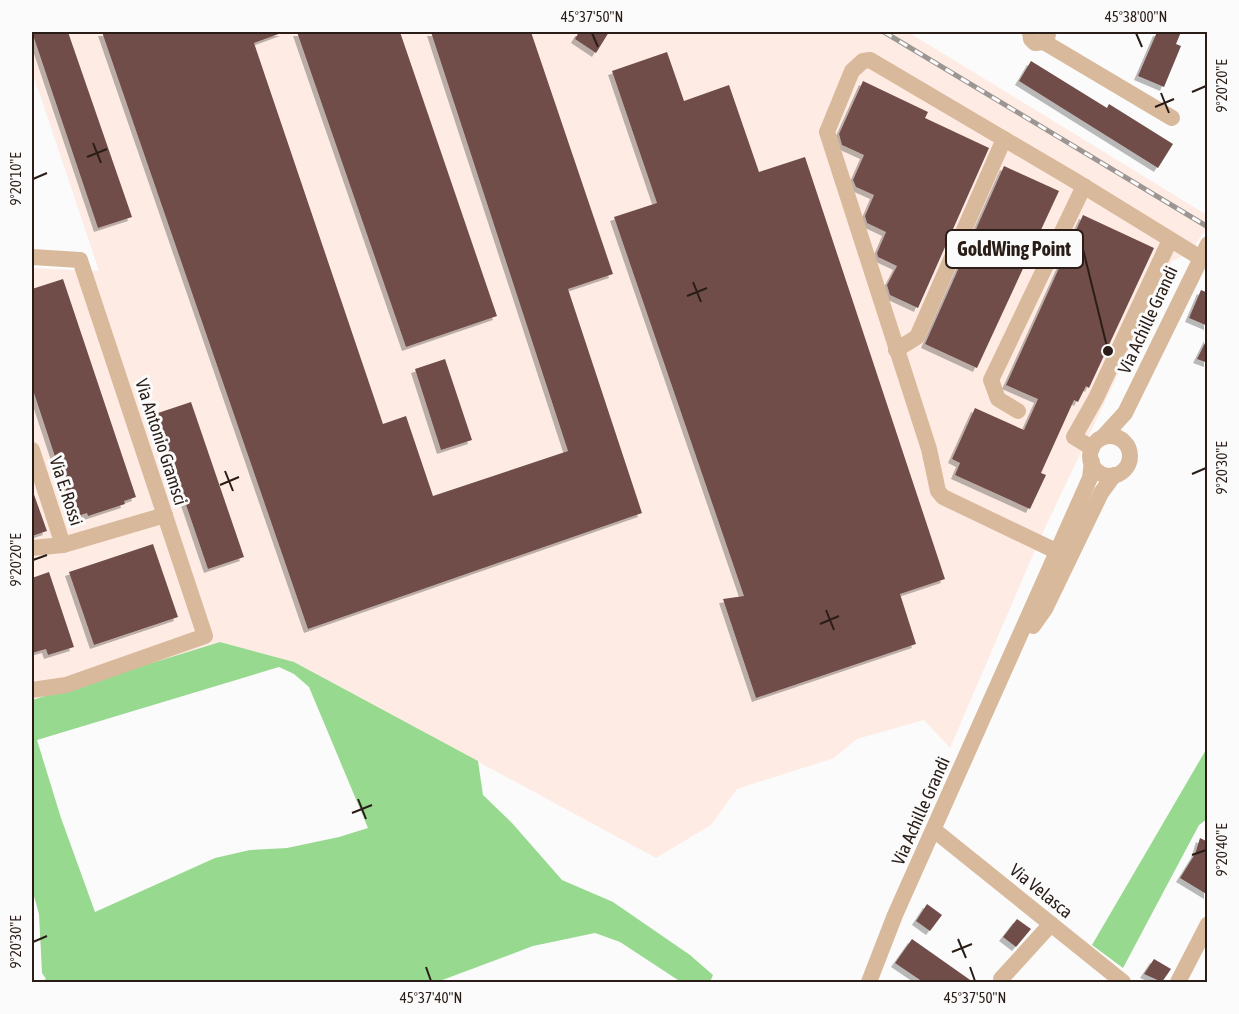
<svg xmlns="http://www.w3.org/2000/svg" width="1239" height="1014" viewBox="0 0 1239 1014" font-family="'Asap Condensed',sans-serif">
  <defs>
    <filter id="shadow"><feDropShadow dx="-4" dy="4" stdDeviation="0" flood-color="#0004"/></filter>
  </defs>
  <rect width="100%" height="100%" fill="#fbfbfb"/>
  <path fill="#feece4" d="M32,32H908L1207,215V227L1190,253L1172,261L1042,534L950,748L924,720L857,739L834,758L737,789L711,825L656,858L294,662L220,642L68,689L32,694V268L99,271L32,71Z"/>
  <g fill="#98d990" fill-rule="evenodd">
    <path d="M220,642L294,662L478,761L483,795L512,823L562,880L613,902L690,955L713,975L710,982H681L620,942L595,933L533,946L437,982H39L46,979L42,973L39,914L32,889V700ZM279,667L294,674L309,687L368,828L339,837L287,848L250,850L215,858L95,912L61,818L37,740Z"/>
    <path d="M1207,748V819L1199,825L1123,968L1092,945Z"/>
  </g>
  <g fill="#704e49" filter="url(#shadow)">
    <path d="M32,32H68L132,217L98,228Z"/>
    <path d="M102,32H284L254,43L383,424L406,416L433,496L568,451L431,32H531L613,274L568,289L642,513L308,629Z"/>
    <path d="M297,32H400L497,316L406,347Z"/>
    <path d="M579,32H609L596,53L575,39Z"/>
    <path d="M1157,32H1181L1176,44L1181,46L1164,87L1138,76Z"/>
    <path d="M667,52L684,101L729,85L759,172L805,157L945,579L900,594L916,644L756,698L723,599L744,596L614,217L657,203L612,71Z"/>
    <path d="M1031,61L1107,108L1109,104L1173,144L1158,168L1019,81Z"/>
    <path d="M863,81L928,112L925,118L989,148L918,308L890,295L887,285L897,266L878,257L877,253L886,232L867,223L865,216L874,195L856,187L853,180L864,155L842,145L839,134Z"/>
    <path d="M1004,166L1059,191L977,368L925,344Z"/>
    <path d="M1083,215L1154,248L1089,388L1086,386L1078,402L1074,400L1041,473L1046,475L1030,509L955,475L960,463L952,459L975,408L1024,430L1038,399L1006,385Z"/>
    <path d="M63,279L136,497L124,501L125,504L88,516L87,513L75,517L32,387V289Z"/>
    <path d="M1201,290L1208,293V326L1189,318Z"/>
    <path d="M1208,337V363L1197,359Z"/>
    <path d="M445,359L472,440L441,450L415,369Z"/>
    <path d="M191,402L244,557L208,569L155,414Z"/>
    <path d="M32,489L47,531L32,536Z"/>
    <path d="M153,544L178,617L94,645L69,572Z"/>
    <path d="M49,572L74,647L48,655L46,649L32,653V578Z"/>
    <path d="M1200,838L1208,842V895L1180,878L1195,854Z"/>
    <path d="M927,904L942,915L930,931L916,921Z"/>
    <path d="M1017,919L1031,929L1016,947L1003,937Z"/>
    <path d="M912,939L973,982H923L895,963Z"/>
    <path d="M1154,959L1171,969L1162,982L1144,974Z"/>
  </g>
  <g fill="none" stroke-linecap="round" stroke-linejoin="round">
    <g stroke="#d9b99c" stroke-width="16">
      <path d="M1030,32L1031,39L1035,43L1044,42L1048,35"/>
      <path d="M1044,42L1172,118"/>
      <path d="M32,257L80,260L205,636L66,685L32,690"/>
      <path d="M896,350L917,337L1004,139"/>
      <path d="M1018,411L998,399L991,380L1084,186"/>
      <circle cx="1110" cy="456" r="20"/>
      <path d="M1103,437L1125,413L1208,244"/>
      <path d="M1092,448L1074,437L1096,398L1170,240"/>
      <path d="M32,450L63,545"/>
      <path d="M32,548L63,545L165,515"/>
      <path d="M1058,552L943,497L938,491L929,449L827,132L852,71L863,61L870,60L1072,179L1199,257"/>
      <path d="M1033,626L1045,609L1101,493L1114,475"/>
      <path d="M934,830L1123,982"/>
      <path d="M1001,979L1051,924"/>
      <path d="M869,982L895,915L1090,478L1092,462"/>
      <path d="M1178,982L1208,924"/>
    </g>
    <g stroke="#9c9693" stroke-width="5">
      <path id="rail" d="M884,32L1208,227"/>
    </g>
    <use href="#rail" stroke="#fbfbfb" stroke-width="3" stroke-dasharray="9" stroke-linecap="butt"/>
  </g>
  <path fill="none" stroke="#2a1d17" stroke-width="2" d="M592,33L598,47M1136,33L1142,47M1192,92L1206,86M1161,93L1169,113M1155,107L1174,99M93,143L101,163M87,157L107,149M33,179L47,173M693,282L701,302M687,296L707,288M225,471L233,491M1192,474L1206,468M220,485L239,477M33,560L47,555M826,610L834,630M820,624L839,616M358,799L366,819M352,813L372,805M1192,855L1206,850M958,939L966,958M33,942L47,936M952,952L972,944M426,967L431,981M970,967L975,981"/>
  <g text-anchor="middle" stroke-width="6" stroke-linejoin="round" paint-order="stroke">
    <g font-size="18" fill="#2a1d17" stroke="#fbfbfb">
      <text transform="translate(1148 320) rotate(-65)" y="6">Via Achille Grandi</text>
      <text transform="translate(161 442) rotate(72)" y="6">Via Antonio Gramsci</text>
      <text transform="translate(66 491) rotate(72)" y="6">Via E. Rossi</text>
      <text transform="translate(921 811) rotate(-66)" y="6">Via Achille Grandi</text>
      <text transform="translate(1041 891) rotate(39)" y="6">Via Velasca</text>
    </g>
  </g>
  <path fill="none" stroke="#2a1d17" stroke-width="2" d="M1108 351L1083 249"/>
  <circle fill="#2a1d17" stroke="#fbfbfb" stroke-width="2" cx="1108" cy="351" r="6"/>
  <rect fill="#fbfbfb" stroke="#2a1d17" stroke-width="2" x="946" y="230" width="137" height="38" rx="6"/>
  <g font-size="20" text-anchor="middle" font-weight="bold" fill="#2a1d17">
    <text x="1014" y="256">GoldWing Point</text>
  </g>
  <rect width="1239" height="1014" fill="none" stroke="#fbfbfb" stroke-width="66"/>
  <rect x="33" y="33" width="1173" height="948" fill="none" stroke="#2a1d17" stroke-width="2"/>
  <g font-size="15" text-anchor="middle" fill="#2a1d17">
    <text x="592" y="22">45°37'50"N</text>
    <text x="1136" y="22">45°38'00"N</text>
    <text transform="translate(1222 86) rotate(-90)" y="5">9°20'20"E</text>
    <text transform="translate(16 179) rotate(-90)" y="5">9°20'10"E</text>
    <text transform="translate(1222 468) rotate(-90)" y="5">9°20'30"E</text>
    <text transform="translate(16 560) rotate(-90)" y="5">9°20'20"E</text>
    <text transform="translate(1222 850) rotate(-90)" y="5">9°20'40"E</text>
    <text transform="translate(16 942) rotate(-90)" y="5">9°20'30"E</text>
    <text x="431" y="1003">45°37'40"N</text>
    <text x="975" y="1003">45°37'50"N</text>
  </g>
</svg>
